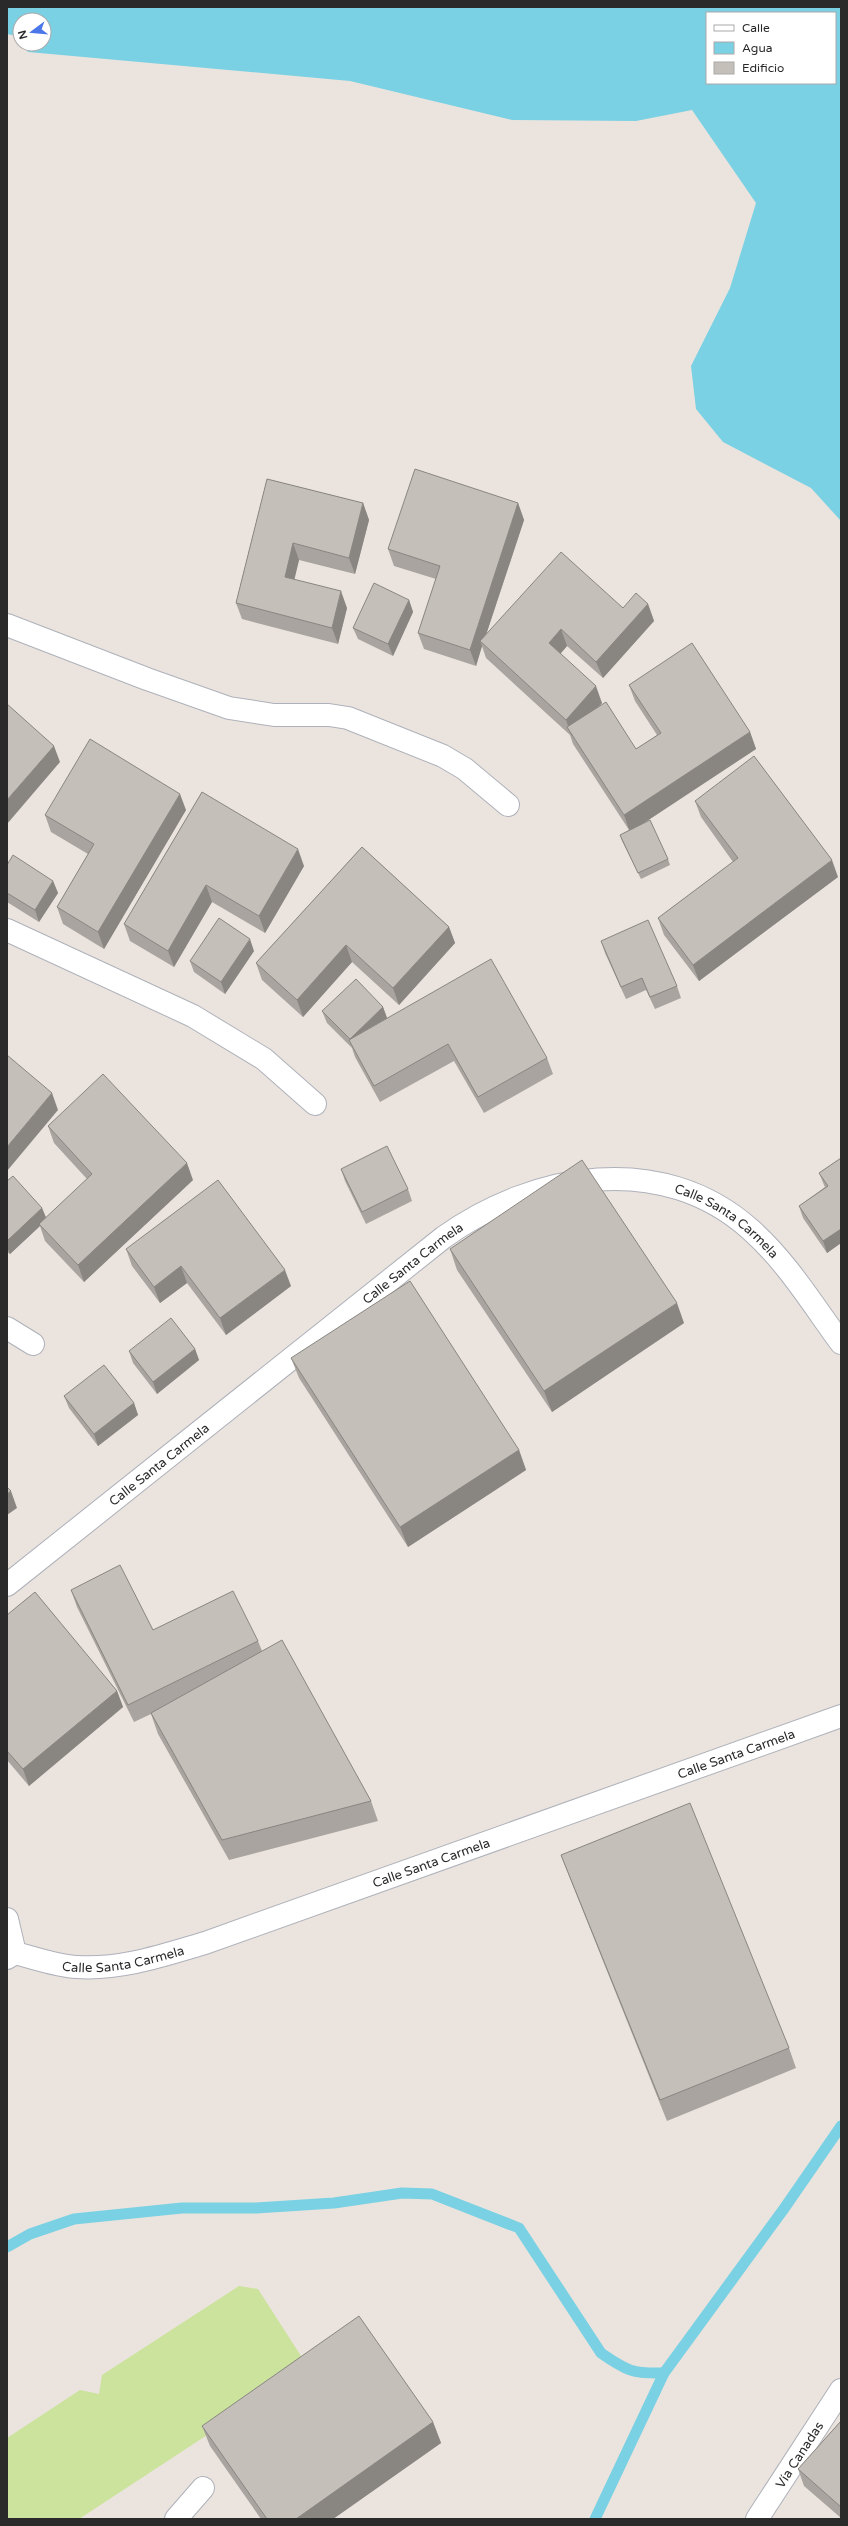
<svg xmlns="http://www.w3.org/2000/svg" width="848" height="2526" viewBox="0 0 848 2526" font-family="'Varela Round',sans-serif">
  <rect width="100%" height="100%" fill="#ebe4de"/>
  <path fill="#cbe39c" d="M239,2286L258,2289L301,2356L297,2376L79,2519H7V2438L80,2390L99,2394L102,2375Z"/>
  <path fill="#7ad1e3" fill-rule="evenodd" d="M7,7H841V521L811,488L723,442L696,409L691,366L730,288L756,203L692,110L636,121L512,120L350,81L28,52L21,44H44V20H20V42L17,36L7,34ZM707,13H835V83H707Z"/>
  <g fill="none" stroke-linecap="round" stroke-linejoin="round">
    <g stroke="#7ad1e3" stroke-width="11">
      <path d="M7,2247L30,2234L74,2219L182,2208H256L334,2203L402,2193L432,2194L519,2228L601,2353C627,2371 633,2374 664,2373"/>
      <path d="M595,2519L664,2373L783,2210L841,2126"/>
    </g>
    <g stroke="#aeb1ba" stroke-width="24">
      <g id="minor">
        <path d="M7,625L147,679L229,708L274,715H329L348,718L443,756L465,769L508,805"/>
        <path d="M7,930L193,1016L264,1059L315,1104"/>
        <path d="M7,1328L33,1344"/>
        <path id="s1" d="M7,1585L444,1237C534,1173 662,1150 751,1230C787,1262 813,1305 841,1343"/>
        <path d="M7,1919L15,1953"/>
        <path id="s2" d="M7,1958L15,1953C35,1958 57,1966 77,1967C121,1970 164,1955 205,1943L841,1716"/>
        <path d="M176,2519L203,2488"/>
        <path id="s3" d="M757,2519L841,2390"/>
      </g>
    </g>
    <use href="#minor" stroke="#fff" stroke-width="22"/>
  </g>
  <g fill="#a9a49f">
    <path d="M267,479L363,503L369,520L355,574L299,560L294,579L347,608L338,644L242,619L236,603Z"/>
    <path d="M518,503L524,520L486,635L623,608L648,604L654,621L603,678L567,646L560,654L602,703L599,706L636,749L657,735L635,701L629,685L750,732L756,749L641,825L668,859L670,865L641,879L622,841L620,835L629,830L573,744L570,735L486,658L482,646L476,666L424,649L418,633L436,579L394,566L388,549Z"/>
    <path d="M409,600L413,612L393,656L358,639L353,628Z"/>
    <path d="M202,792L304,866L265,933L212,902L174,967L130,941L124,924Z"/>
    <path d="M695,801L838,877L699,981L664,935L658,918L733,862L701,817Z"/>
    <path d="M186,810L104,949L63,924L57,907L88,854L51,832L45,815Z"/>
    <path d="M362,847L449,927L455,943L399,1005L352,962L303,1017L262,980L256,963Z"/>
    <path d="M7,865L53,881L58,893L39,922L7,902Z"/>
    <path d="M601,941L677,986L681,998L655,1009L646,990L626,999L605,953Z"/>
    <path d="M254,951L225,994L194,972L190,961Z"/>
    <path d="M383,1007L387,1018L547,1058L553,1074L484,1113L454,1061L380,1102L355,1057L352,1048L327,1023L322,1011Z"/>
    <path d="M48,1126L193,1180L84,1282L45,1241L40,1226L10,1254L7,1252V1181L42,1208L46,1218L87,1179L54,1143Z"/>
    <path d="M841,1158V1243L827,1253L803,1218L799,1206L825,1187L824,1185L819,1173Z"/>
    <path d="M341,1169L408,1189L412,1201L366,1224L345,1181Z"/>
    <path d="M126,1249L291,1286L226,1335L187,1283L160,1303L132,1266Z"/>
    <path d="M450,1249L684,1323L552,1412L457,1270Z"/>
    <path d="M195,1349L199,1360L157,1394L133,1363L129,1351Z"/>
    <path d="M291,1358L519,1450L526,1470L408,1547L299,1378Z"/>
    <path d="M64,1396L134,1403L138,1415L98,1446L69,1408Z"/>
    <path d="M71,1590L153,1630L258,1641L262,1651L371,1801L378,1821L229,1860L158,1734L151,1714L134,1722L77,1607Z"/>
    <path d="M7,1615L117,1691L123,1707L29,1786L7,1760Z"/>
    <path d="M561,1855L789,2048L796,2068L667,2121L569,1876Z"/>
    <path d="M841,2421V2518L804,2486L798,2469Z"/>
    <path d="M433,2422L441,2443L333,2519H261L210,2446L202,2426Z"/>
  </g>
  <g fill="#898682">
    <path d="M363,503L369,520L355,574L349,558Z"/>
    <path d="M518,503L524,520L483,644L480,641L482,646L476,666L470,650Z"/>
    <path d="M293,543L299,560L291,594L285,577Z"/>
    <path d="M341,591L347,608L338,644L332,628Z"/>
    <path d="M409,600L413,612L393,656L388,644Z"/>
    <path d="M648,604L654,621L603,678L596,662Z"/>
    <path d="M561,629L567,646L555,660L549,643Z"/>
    <path d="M596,686L602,703L572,736L570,732L566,720Z"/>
    <path d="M750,732L756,749L630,832L624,815Z"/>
    <path d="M54,746L60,762L7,824V800Z"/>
    <path d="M180,794L186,810L104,949L98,932Z"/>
    <path d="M298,849L304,866L265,933L259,916Z"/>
    <path d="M832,860L838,877L699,981L693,965Z"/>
    <path d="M53,881L58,893L39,922L35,910Z"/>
    <path d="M206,885L212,902L174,967L168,951Z"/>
    <path d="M449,927L455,943L399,1005L393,988Z"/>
    <path d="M250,939L254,951L225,994L221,982Z"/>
    <path d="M346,945L352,962L303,1017L297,1000Z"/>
    <path d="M383,1007L387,1018L350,1039Z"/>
    <path d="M52,1093L58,1110L7,1171V1147Z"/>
    <path d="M187,1163L193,1180L84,1282L78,1265Z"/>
    <path d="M42,1208L47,1220L39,1224L40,1226L10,1254L7,1247V1241Z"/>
    <path d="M841,1229V1243L827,1253L823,1241Z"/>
    <path d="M181,1266L187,1283L160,1303L154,1287Z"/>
    <path d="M285,1270L291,1286L226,1335L220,1318Z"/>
    <path d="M677,1303L684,1323L552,1412L544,1391Z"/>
    <path d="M195,1349L199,1360L157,1394L153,1382Z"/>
    <path d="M134,1403L138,1415L98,1446L94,1434Z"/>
    <path d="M519,1450L526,1470L408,1547L400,1527Z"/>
    <path d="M11,1491L17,1508L7,1515V1494Z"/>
    <path d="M117,1691L123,1707L29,1786L23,1769Z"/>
    <path d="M433,2422L441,2443L333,2519H296Z"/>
  </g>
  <g fill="#c4bfb9" stroke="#898682">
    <path d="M415,469L518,503L470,650L418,633L440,566L388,549Z"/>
    <path d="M267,479L363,503L349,558L293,543L285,577L341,591L332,628L236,603Z"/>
    <path d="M561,552L623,608L636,593L648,604L596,662L561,629L549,643L596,686L566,720L480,641Z"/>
    <path d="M374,583L409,600L388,644L353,628Z"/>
    <path d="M692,643L750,732L624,815L567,727L606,702L636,749L661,733L629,685Z"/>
    <path d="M7,704L54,746L7,800Z"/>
    <path d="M90,739L180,794L98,932L57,907L94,844L45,815Z"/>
    <path d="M754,756L832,860L693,965L658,918L738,858L695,801Z"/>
    <path d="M202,792L298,849L259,916L206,885L168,951L124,924Z"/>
    <path d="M650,820L668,859L638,873L620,835Z"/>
    <path d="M362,847L449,927L393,988L346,945L297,1000L256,963Z"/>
    <path d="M13,855L53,881L35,910L7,893V865Z"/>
    <path d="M219,918L250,939L221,982L190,961Z"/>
    <path d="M648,920L677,986L650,997L642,978L621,987L601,941Z"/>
    <path d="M491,959L547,1058L478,1097L448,1044L374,1086L349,1040Z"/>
    <path d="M356,979L383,1007L350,1039L322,1011Z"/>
    <path d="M7,1055L52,1093L7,1147Z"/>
    <path d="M103,1074L187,1163L78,1265L39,1224L92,1174L48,1126Z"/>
    <path d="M387,1146L408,1189L362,1212L341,1169Z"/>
    <path d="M841,1158V1229L823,1241L799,1206L828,1186L819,1173Z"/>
    <path d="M582,1160L677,1303L544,1391L450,1249Z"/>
    <path d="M13,1176L42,1208L7,1241V1181Z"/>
    <path d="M218,1180L285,1270L220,1318L181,1266L154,1287L126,1249Z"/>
    <path d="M410,1281L519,1450L400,1527L291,1358Z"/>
    <path d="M171,1318L195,1349L153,1382L129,1351Z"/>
    <path d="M104,1365L134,1403L94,1434L64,1396Z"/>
    <path d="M7,1487L11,1491L7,1494Z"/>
    <path d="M120,1565L153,1630L233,1591L258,1641L128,1705L71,1590Z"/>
    <path d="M35,1592L117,1691L23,1769L7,1751V1615Z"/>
    <path d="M282,1640L371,1801L222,1840L151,1713Z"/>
    <path d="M690,1803L789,2048L660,2100L561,1855Z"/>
    <path d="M359,2316L433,2422L296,2519H267L202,2426Z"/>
    <path d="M841,2421V2507L798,2469Z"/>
  </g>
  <g text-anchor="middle" stroke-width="3" stroke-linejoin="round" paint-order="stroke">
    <g font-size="13" fill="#2a2a2a" stroke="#fff">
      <text dy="5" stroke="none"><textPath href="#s1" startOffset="865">Calle Santa Carmela</textPath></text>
      <text dy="5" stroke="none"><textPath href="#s1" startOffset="518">Calle Santa Carmela</textPath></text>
      <text dy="5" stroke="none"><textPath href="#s1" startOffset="194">Calle Santa Carmela</textPath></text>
      <text dy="5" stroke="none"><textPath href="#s2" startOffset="768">Calle Santa Carmela</textPath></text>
      <text dy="5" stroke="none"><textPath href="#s2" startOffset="444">Calle Santa Carmela</textPath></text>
      <text dy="5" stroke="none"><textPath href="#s2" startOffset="120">Calle Santa Carmela</textPath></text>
      <text dy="5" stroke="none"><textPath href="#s3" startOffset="77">Vía Canadas</textPath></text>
    </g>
  </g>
  <rect width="848" height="2526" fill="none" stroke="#2a2a2a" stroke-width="16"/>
  <rect x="706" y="12" width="130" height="72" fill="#ffffff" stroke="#aaaaaa"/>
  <rect x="714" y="25" width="20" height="6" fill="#ffffff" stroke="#aaaaaa"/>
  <text x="742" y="32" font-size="12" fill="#2a2a2a">Calle</text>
  <rect x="714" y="42" width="20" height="12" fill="#7ad1e3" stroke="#aaaaaa"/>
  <text x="742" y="52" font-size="12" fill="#2a2a2a">Agua</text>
  <rect x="714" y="62" width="20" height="12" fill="#c4bfb9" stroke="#aaaaaa"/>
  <text x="742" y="72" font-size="12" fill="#2a2a2a">Edificio</text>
  <g transform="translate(32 32) rotate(254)"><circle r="19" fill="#ffffff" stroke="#aaaaaa"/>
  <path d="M0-3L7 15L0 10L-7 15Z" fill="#4c77e9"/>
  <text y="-6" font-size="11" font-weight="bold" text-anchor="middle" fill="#2a2a2a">N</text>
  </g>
</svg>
